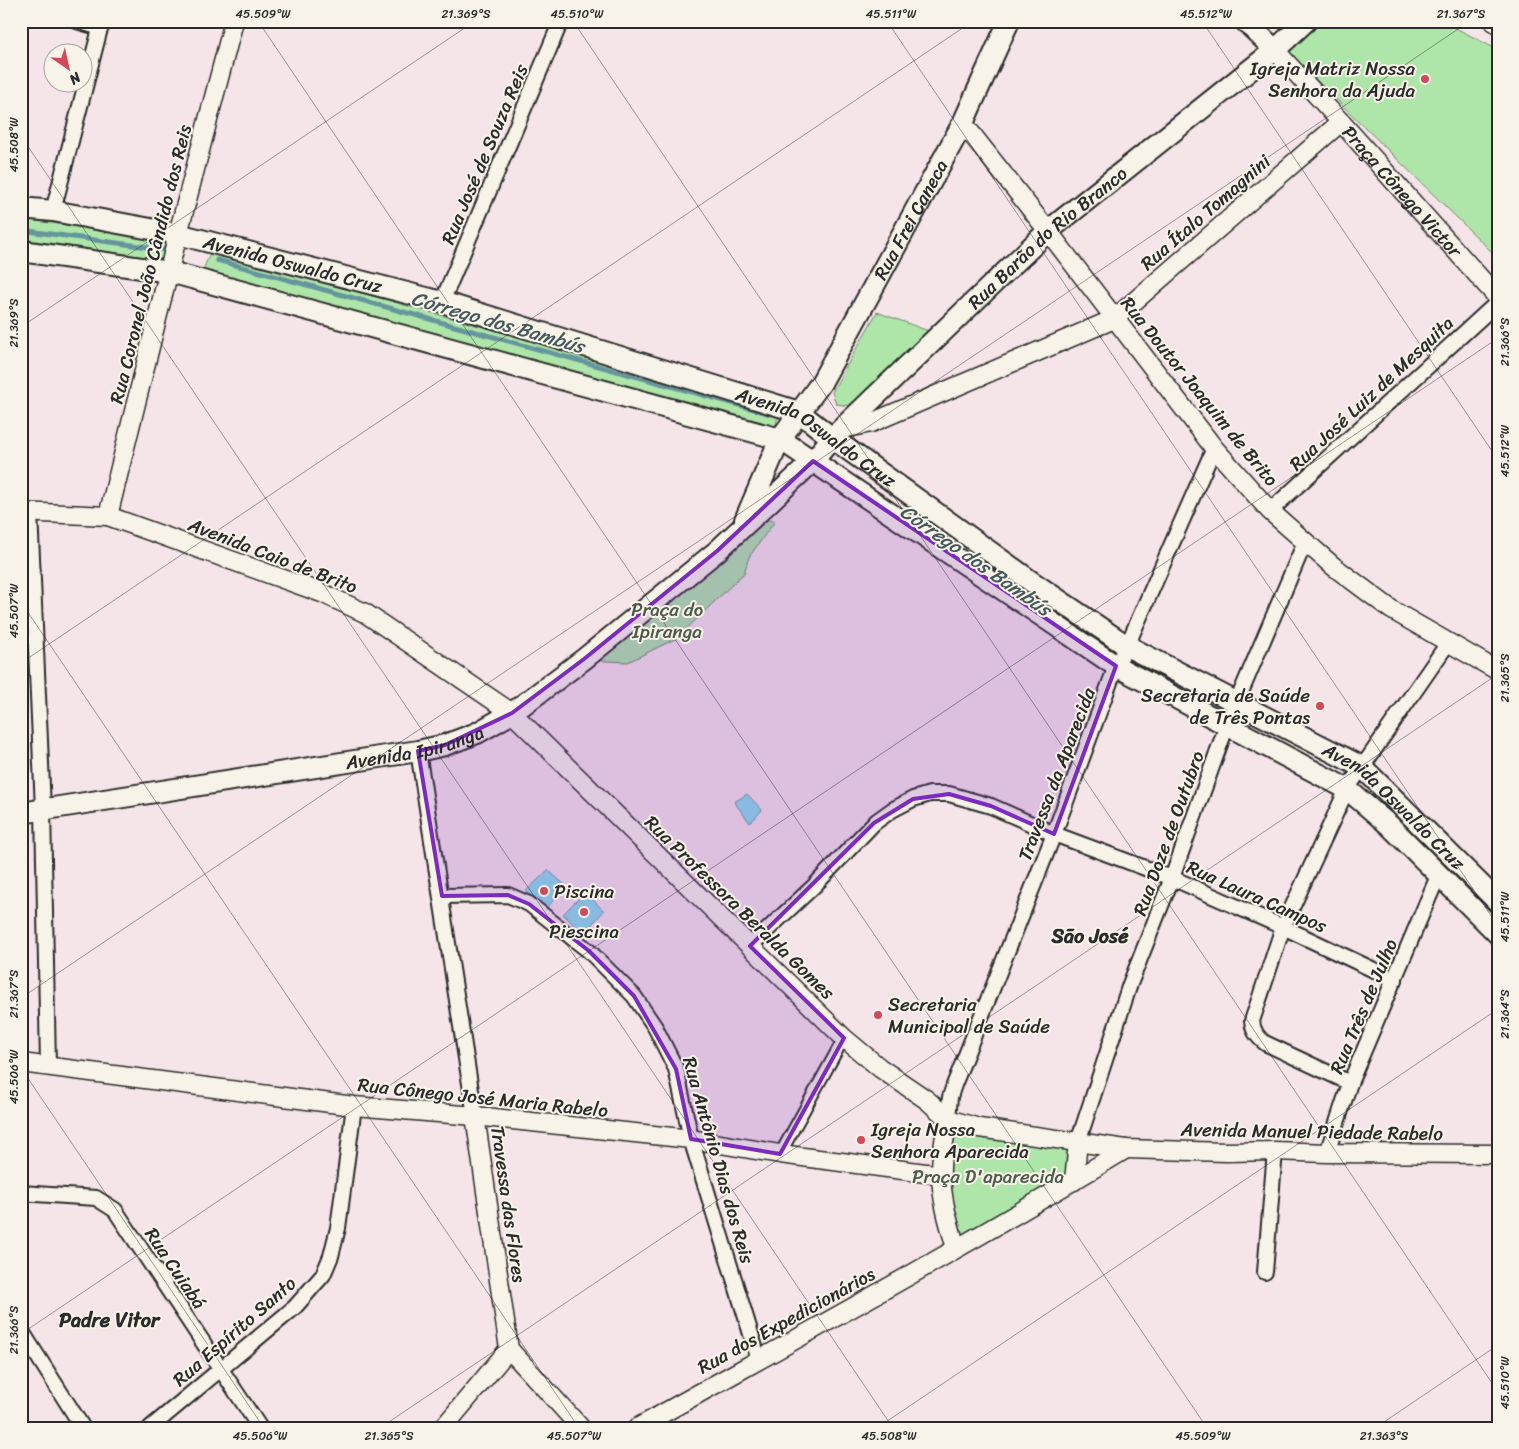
<svg xmlns="http://www.w3.org/2000/svg" width="1519" height="1449" viewBox="0 0 1519 1449" font-family="Sriracha,sans-serif">
  <rect width="100%" height="100%" fill="#f6e5e8"/>
  <filter id="ink" filterUnits="userSpaceOnUse"><feTurbulence type="fractalNoise" baseFrequency=".02" numOctaves="2"/><feDisplacementMap in="SourceGraphic" scale="10" xChannelSelector="R" yChannelSelector="G"/><feConvolveMatrix kernelMatrix="1 2 1 2 8 2 1 2 1" color-interpolation-filters="sRGB"/></filter>
  <g filter="url(#ink)">
    <g fill="#aee6a9" stroke="#6c886a">
      <path d="M1324,21H1442L1498,50V258L1288,52Z"/>
      <path d="M21,219L172,239L165,260L21,239Z"/>
      <path d="M211,251L780,410L774,430L203,270Z"/>
      <path d="M877,312L934,333L856,407L836,404L832,392Z"/>
      <path d="M767,520L775,521L749,557L744,573L677,638L628,662L584,660L750,530Z"/>
      <path d="M952,1126L1070,1147L1069,1177L960,1239L946,1175Z"/>
    </g>
    <g fill="#8ddee9" stroke="#66969d">
      <path d="M747,794L762,810L750,823L734,802Z"/>
      <path d="M548,870L566,886L545,910L522,895Z"/>
      <path d="M585,892L604,911L583,934L563,914Z"/>
    </g>
    <g fill="none" stroke-linecap="round" stroke-linejoin="round">
      <g stroke="#66969d" stroke-width="5">
        <path d="M21,230L162,249"/>
        <path d="M217,260L771,414"/>
      </g>
      <g stroke="#2b2b2b" stroke-width="14">
        <path id="pedestrian" d="M780,1154L844,1038"/>
      </g>
      <g stroke="#2b2b2b" stroke-width="18">
        <g id="minor">
          <path d="M77,21L101,28"/>
          <path d="M53,211L102,21"/>
          <path d="M442,302L561,21"/>
          <path d="M1270,511L1498,302"/>
          <path d="M30,512L43,809L48,1065"/>
          <path d="M418,751L475,1116"/>
          <path d="M442,896L508,895L529,904L589,951L634,996L655,1027L676,1069L691,1139L759,1360"/>
          <path d="M750,946L814,886L874,823L892,810L913,799L930,794H949L991,806L1054,834L1172,878L1283,927L1395,980"/>
          <path d="M1350,1083L1265,1043C1258,1037 1253,1032 1252,1021L1283,927L1347,789L1448,643"/>
          <path d="M948,1119L950,1097L954,1085L1054,834L1116,666L1127,646L1214,448"/>
          <path d="M1078,1142L1130,984L1172,878L1227,725L1305,542"/>
          <path d="M1327,1153L1350,1083L1438,876"/>
          <path d="M21,1193L96,1198L115,1210L260,1428"/>
          <path d="M1265,1272L1275,1151"/>
          <path d="M21,1330L83,1428"/>
          <path d="M150,1428L295,1307L323,1275L331,1256L338,1228L354,1106"/>
        </g>
      </g>
      <g stroke="#2b2b2b" stroke-width="21">
        <g id="tertiary">
          <path d="M1493,21L1498,24"/>
          <path id="s1" d="M1275,50L1341,122L1498,298"/>
          <path d="M963,123L1048,231L1214,448L1270,511L1333,566L1392,610L1498,671"/>
          <path d="M842,429L871,423L1114,319L1341,122"/>
          <path d="M21,512L108,516L322,593L365,613L512,713L844,1038L880,1068L927,1100L948,1119L979,1128L1126,1149L1226,1152L1275,1151L1327,1153L1498,1154"/>
          <path d="M108,516L178,234L234,21"/>
          <path d="M21,1063L354,1106L475,1116L691,1139L780,1154L941,1175"/>
          <path d="M475,1116L509,1349L581,1428"/>
          <path d="M948,1119C945,1138 940,1157 941,1176C942,1201 949,1224 956,1248"/>
          <path d="M1074,1181L1078,1142"/>
          <path d="M443,1428L509,1349"/>
          <path d="M637,1428C801,1336 966,1246 1126,1149"/>
        </g>
      </g>
      <g stroke="#2b2b2b" stroke-width="24">
        <g id="secondary">
          <path d="M1245,21L1275,50"/>
          <path id="s2" d="M21,208L53,211L178,234L442,302L799,412L832,438L1032,582L1127,646L1362,767L1498,902"/>
          <path d="M21,251L170,272L780,439L1116,666L1347,789L1389,825L1498,934"/>
          <path id="s3" d="M745,520L780,439L821,383L963,123L1009,21"/>
          <path id="s4" d="M21,813L418,751L445,745L477,733L512,713L584,659L717,551L813,461L832,438L1048,231L1275,50L1306,21"/>
        </g>
      </g>
      <use href="#pedestrian" stroke="#f7f3e8" stroke-width="10"/>
      <use href="#minor" stroke="#f7f3e8" stroke-width="14"/>
      <use href="#tertiary" stroke="#f7f3e8" stroke-width="18"/>
      <use href="#secondary" stroke="#f7f3e8" stroke-width="20"/>
    </g>
  </g>
  <path fill="#7b2cbf" fill-opacity="0.2" stroke="#7b2cbf" stroke-width="4" stroke-linejoin="round" d="M813,461L1116,666L1054,834L991,806L949,794L913,799L874,823L750,946L844,1038L780,1154L691,1139L676,1069L634,996L589,951L529,904L508,895L442,896L418,751L445,745L512,713L584,659L717,551Z"/>
  <path fill="none" stroke="#2b2b2b" stroke-width="1" stroke-opacity="0.45" d="M258,21L1207,1428M573,21L1498,1392M887,21L1498,926M1202,21L1498,460M21,136L893,1428M21,327L475,21M21,602L579,1428M21,663L973,21M21,998L1470,21M21,1068L264,1428M21,1334L1498,338M380,1428L1498,674M877,1428L1498,1009M1375,1428L1498,1345"/>
  <g fill="#d1495b" stroke="#f7f3e8" stroke-width="2">
    <circle cx="1425" cy="79" r="5"/>
    <circle cx="1320" cy="706" r="5"/>
    <circle cx="544" cy="891" r="5"/>
    <circle cx="584" cy="912" r="5"/>
    <circle cx="878" cy="1015" r="5"/>
    <circle cx="861" cy="1140" r="5"/>
  </g>
  <g text-anchor="middle" stroke-width="4" stroke-linejoin="round" paint-order="stroke">
    <g font-size="19" fill="#2b2b2b" stroke="#f7f3e8" text-anchor="start">
      <text x="1415" y="75" text-anchor="end">Igreja Matriz Nossa<tspan x="1415" dy="22">Senhora da Ajuda</tspan></text>
      <text x="1310" y="702" text-anchor="end">Secretaria de Saúde<tspan x="1310" dy="22">de Três Pontas</tspan></text>
      <text x="554" y="898">Piscina</text>
      <text x="584" y="938" text-anchor="middle">Piescina</text>
      <text x="888" y="1011">Secretaria<tspan x="888" dy="22">Municipal de Saúde</tspan></text>
      <text x="871" y="1136">Igreja Nossa<tspan x="871" dy="22">Senhora Aparecida</tspan></text>
    </g>
    <g font-size="19" fill="#2b2b2b" stroke="#f7f3e8">
      <text transform="translate(484 154) rotate(-67)" y="7">Rua José de Souza Reis</text>
      <text dy="7" stroke="none"><textPath href="#s1" startOffset="190">Praça Cônego Victor</textPath></text>
      <text transform="translate(1205 212) rotate(-41)" y="7">Rua Ítalo Tomagnini</text>
      <text dy="7" stroke="none"><textPath href="#s3" startOffset="344">Rua Frei Caneca</textPath></text>
      <text dy="7" stroke="none"><textPath href="#s4" startOffset="1221">Rua Barão do Rio Branco</textPath></text>
      <text dy="7" stroke="none"><textPath href="#s2" startOffset="278">Avenida Oswaldo Cruz</textPath></text>
      <text transform="translate(150 264) rotate(-76)" y="7">Rua Coronel João Cândido dos Reis</text>
      <text transform="translate(1200 391) rotate(51)" y="7">Rua Doutor Joaquim de Brito</text>
      <text transform="translate(1371 393) rotate(-43)" y="7">Rua José Luiz de Mesquita</text>
      <text dy="7" stroke="none"><textPath href="#s2" startOffset="832">Avenida Oswaldo Cruz</textPath></text>
      <text transform="translate(273 555) rotate(21)" y="7">Avenida Caio de Brito</text>
      <text dy="7" stroke="none"><textPath href="#s4" startOffset="399">Avenida Ipiranga</textPath></text>
      <text transform="translate(1056 774) rotate(-69)" y="7">Travessa da Aparecida</text>
      <text dy="7" stroke="none"><textPath href="#s2" startOffset="1522">Avenida Oswaldo Cruz</textPath></text>
      <text transform="translate(1168 833) rotate(-70)" y="7">Rua Doze de Outubro</text>
      <text transform="translate(1257 896) rotate(24)" y="7">Rua Laura Campos</text>
      <text transform="translate(740 907) rotate(44)" y="7">Rua Professora Beralda Gomes</text>
      <text transform="translate(1363 1006) rotate(-67)" y="7">Rua Três de Julho</text>
      <text transform="translate(483 1097) rotate(6)" y="7">Rua Cônego José Maria Rabelo</text>
      <text transform="translate(1312 1131) rotate(1)" y="7">Avenida Manuel Piedade Rabelo</text>
      <text transform="translate(719 1160) rotate(74)" y="7">Rua Antônio Dias dos Reis</text>
      <text transform="translate(509 1204) rotate(82)" y="7">Travessa das Flores</text>
      <text transform="translate(176 1268) rotate(56)" y="7">Rua Cuiabá</text>
      <text transform="translate(786 1320) rotate(-29)" y="7">Rua dos Expedicionários</text>
      <text transform="translate(234 1331) rotate(-41)" y="7">Rua Espírito Santo</text>
    </g>
    <g font-size="19" fill="#4c5a4a" stroke="#f7f3e8">
      <text x="667" y="616">Praça do<tspan x="667" dy="22">Ipiranga</tspan></text>
      <text x="988" y="1183">Praça D'aparecida</text>
    </g>
    <g font-size="20" font-style="italic" fill="#44585a" stroke="#f7f3e8">
      <text transform="translate(498 322) rotate(16)" y="7">Córrego dos Bambús</text>
      <text transform="translate(976 560) rotate(35)" y="7">Córrego dos Bambús</text>
    </g>
    <g font-size="20" font-weight="bold" fill="#2b2b2b" stroke="#f7f3e8">
      <text x="1090" y="943">São José</text>
      <text x="109" y="1327">Padre Vitor</text>
    </g>
  </g>
  <rect width="1519" height="1449" fill="none" stroke="#f7f3e8" stroke-width="55"/>
  <g transform="translate(68 68) rotate(146)"><circle r="24" fill="#f7f3e8" stroke="#a5a39c"/>
  <path d="M0-4L9 19L0 12L-9 19Z" fill="#d1495b"/>
  <text y="-8" font-size="14" font-weight="bold" text-anchor="middle" fill="#2b2b2b">N</text>
  </g>
  <rect x="28" y="28" width="1464" height="1394" fill="none" stroke="#2b2b2b" stroke-width="2"/>
  <g font-size="12" text-anchor="middle" fill="#2b2b2b">
    <text x="263" y="18">45.509°W</text>
    <text x="466" y="18">21.369°S</text>
    <text x="577" y="18">45.510°W</text>
    <text x="891" y="18">45.511°W</text>
    <text x="1206" y="18">45.512°W</text>
    <text x="1461" y="18">21.367°S</text>
    <text transform="translate(14 145) rotate(-90)" y="4">45.508°W</text>
    <text transform="translate(14 323) rotate(-90)" y="4">21.369°S</text>
    <text transform="translate(1505 342) rotate(-90)" y="4">21.366°S</text>
    <text transform="translate(1505 451) rotate(-90)" y="4">45.512°W</text>
    <text transform="translate(14 611) rotate(-90)" y="4">45.507°W</text>
    <text transform="translate(1505 678) rotate(-90)" y="4">21.365°S</text>
    <text transform="translate(1505 917) rotate(-90)" y="4">45.511°W</text>
    <text transform="translate(14 994) rotate(-90)" y="4">21.367°S</text>
    <text transform="translate(1505 1014) rotate(-90)" y="4">21.364°S</text>
    <text transform="translate(14 1077) rotate(-90)" y="4">45.506°W</text>
    <text transform="translate(14 1330) rotate(-90)" y="4">21.366°S</text>
    <text transform="translate(1505 1383) rotate(-90)" y="4">45.510°W</text>
    <text x="260" y="1440">45.506°W</text>
    <text x="389" y="1440">21.365°S</text>
    <text x="574" y="1440">45.507°W</text>
    <text x="889" y="1440">45.508°W</text>
    <text x="1203" y="1440">45.509°W</text>
    <text x="1384" y="1440">21.363°S</text>
  </g>
</svg>
